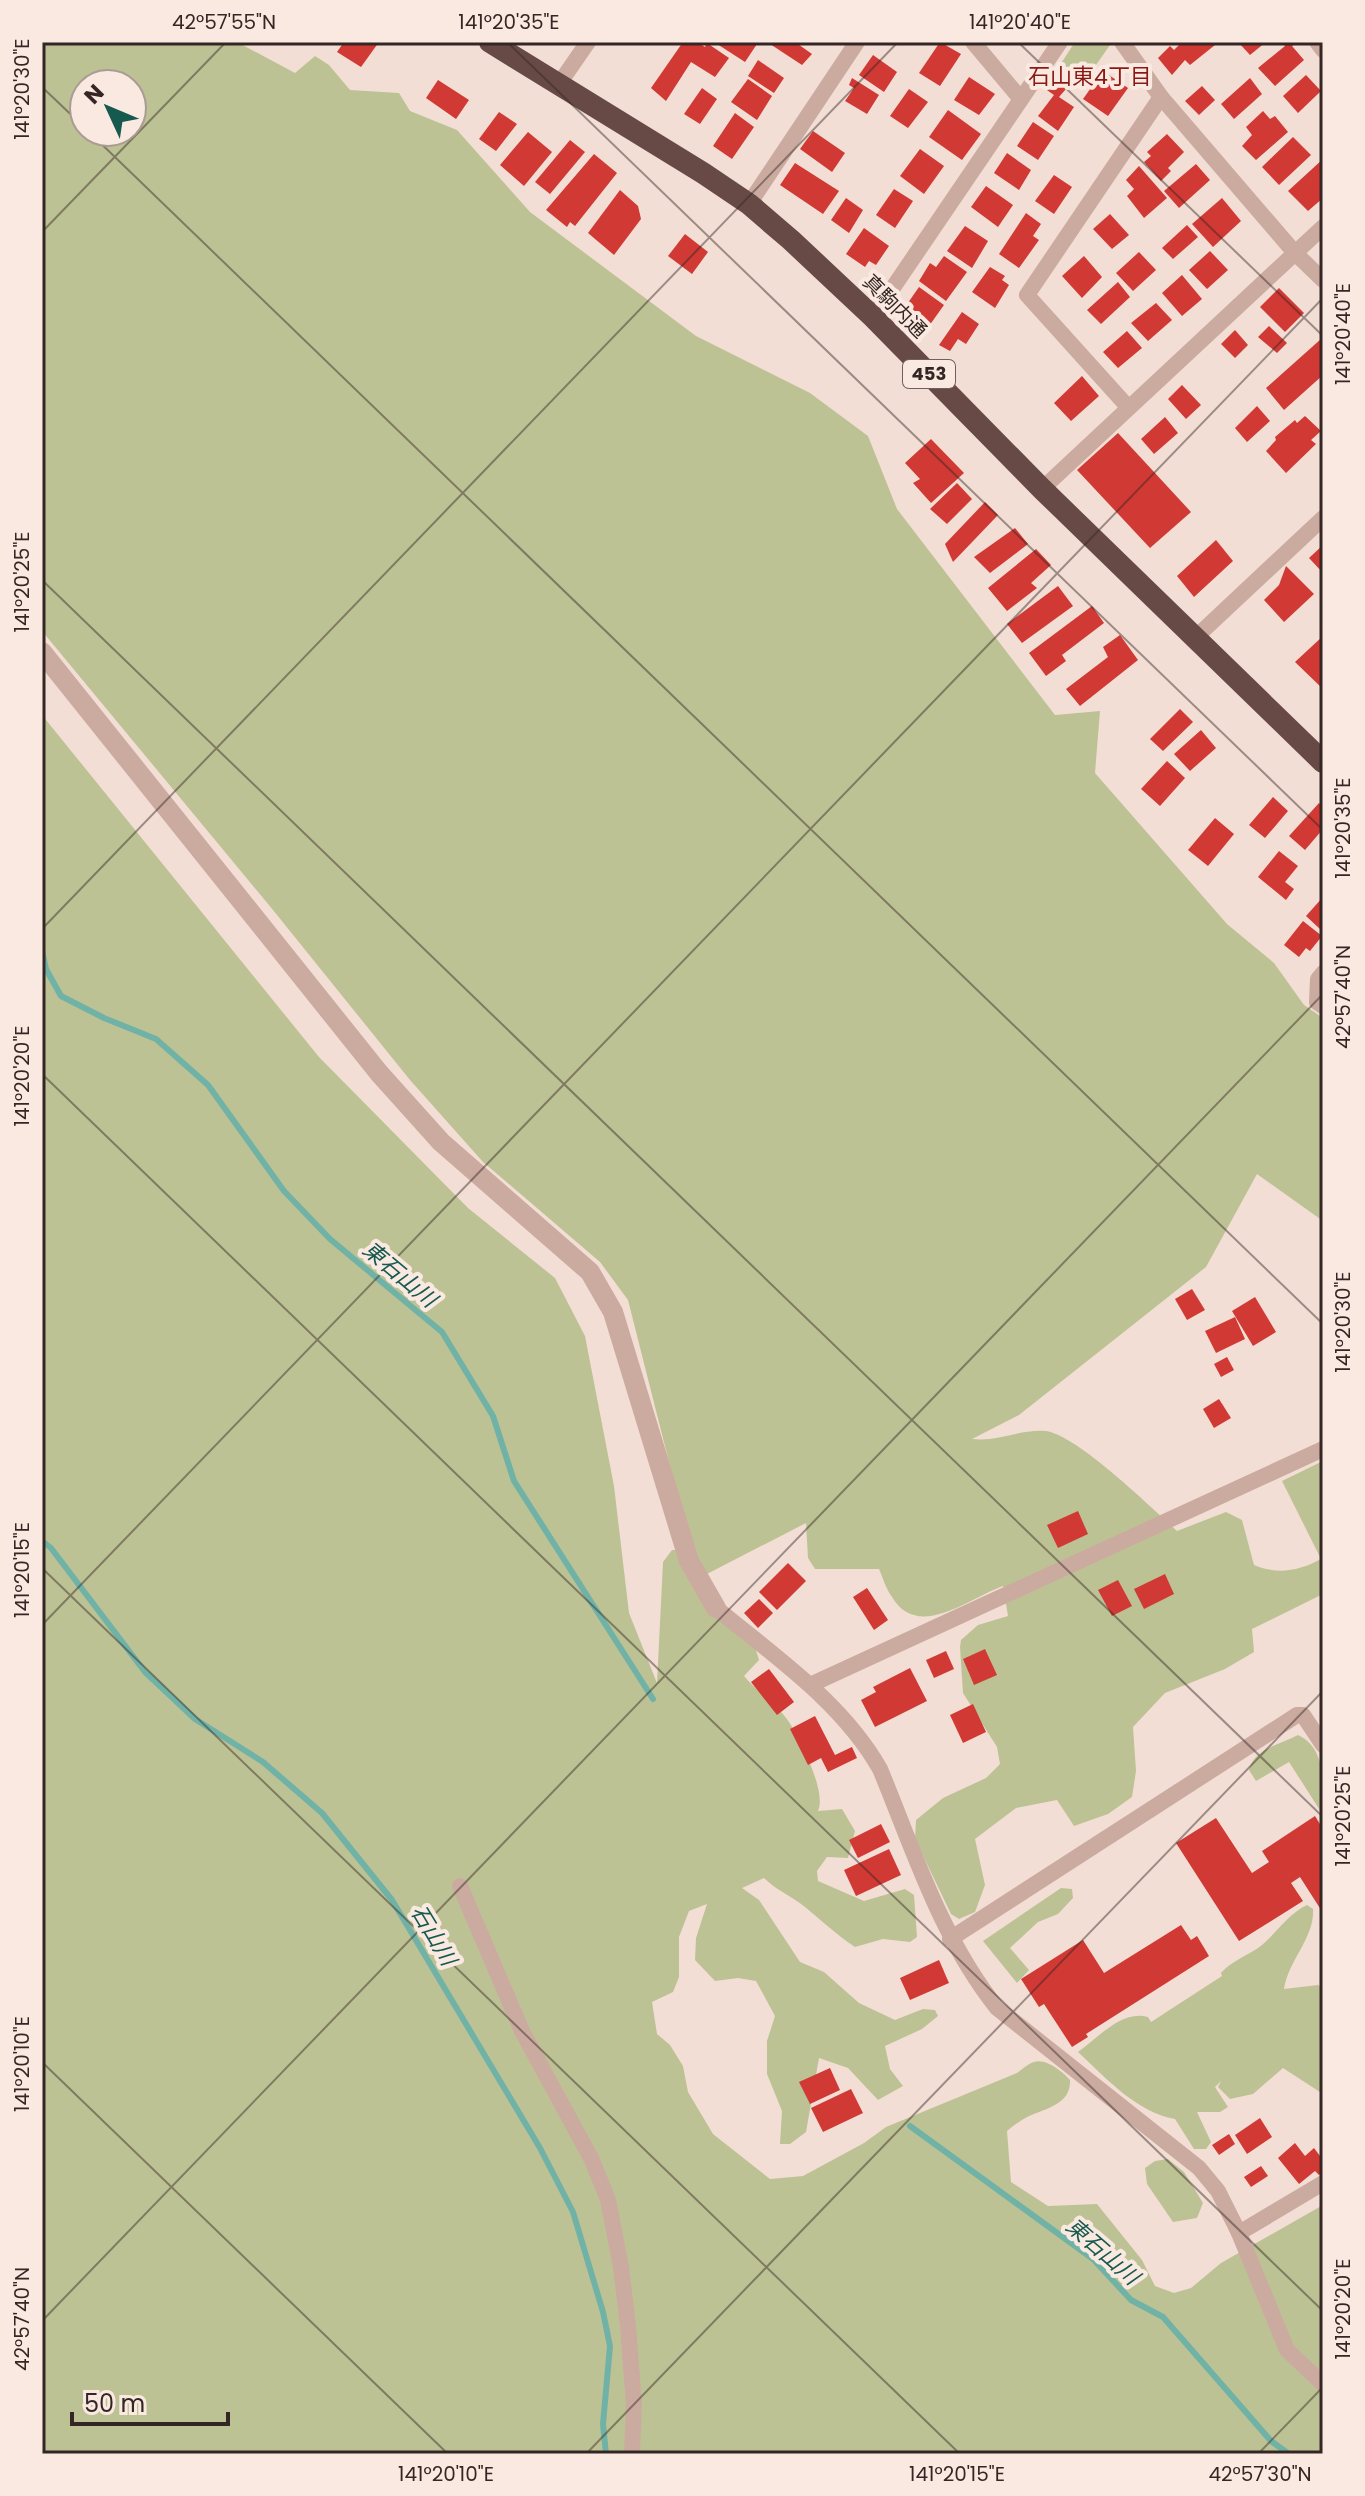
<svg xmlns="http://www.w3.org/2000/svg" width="1365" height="2496" viewBox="0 0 1365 2496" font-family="Poppins,'Noto Sans JP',sans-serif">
  <rect width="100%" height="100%" fill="#f3ded5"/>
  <g fill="#bdc294" fill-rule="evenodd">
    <path d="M42,42H237L295,73L315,56L329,65L350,90L399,93L410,111L457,130L530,212L696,336L810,393L868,436L897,509L1055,715L1100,711L1095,773L1227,924L1274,963L1304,1005L1323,1018V1221L1257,1174L1206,1267L1019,1415L972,1439C997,1442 1021,1429 1045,1431C1075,1433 1153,1509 1177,1531L1226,1512L1242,1520L1254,1565C1277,1575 1299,1571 1321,1559L1282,1481L1323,1461V1594L1252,1629L1254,1652L1225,1669L1165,1693L1133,1727L1136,1771L1132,1797L1108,1814L1074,1826L1057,1800L1016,1808L975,1839L985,1885L975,1912L959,1919L951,1914L915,1839L916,1820L943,1798L986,1778L1000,1764L997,1747L963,1693L960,1647L961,1640L978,1625L1008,1616L1003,1586C969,1598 918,1641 892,1597C886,1589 883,1578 879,1569H815L808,1558L806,1523L705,1575L692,1553L628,1300L600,1262L483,1162L410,1080L273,910L42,631ZM84,84H132V132H84Z"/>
    <path d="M1075,42H1107L1110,45L1082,85L1058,68Z"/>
    <path d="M42,715L319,1057L468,1208L555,1278L585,1336L614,1486L629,1613L657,1683L663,1562L672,1550H681L755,1647L759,1660L744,1676C757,1692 778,1705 789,1722C800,1739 827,1792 818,1811L842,1809L855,1831L848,1858L827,1857L817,1871L818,1881L864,1901L905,1889L914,1895L917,1937L910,1942L883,1939L855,1947C837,1935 822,1921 805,1907C792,1896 777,1891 764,1878L742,1888L759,1900L800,1962L824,1972L859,2003L895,2020L923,2009L935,2010L938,2016L922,2029L885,2046L890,2069L903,2086L878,2100L848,2068L819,2058L806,2132L790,2144H780L782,2111L767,2074V2041L775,2016L756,1981L738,1978L715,1981L695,1960L696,1938L707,1904L689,1911L679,1937V1977L673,1992L652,2002L657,2034L670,2045L683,2066L688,2092L713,2134L770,2179L803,2176L864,2143L886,2127L1017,2073C1021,2070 1029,2063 1034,2062C1046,2058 1063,2072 1070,2080C1071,2104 1047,2108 1029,2116C1021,2120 1014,2125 1007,2131L1011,2182L1048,2206L1097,2204L1142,2260L1155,2286L1174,2293L1191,2288L1221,2263L1323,2205V2454H42Z"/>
    <path d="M1298,1735C1328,1749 1323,1788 1323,1815L1289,1762L1256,1781L1249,1770C1254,1748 1280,1745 1298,1735Z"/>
    <path d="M1061,1888L1072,1889L1073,1898L1058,1914L1038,1922L1010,1948L1029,1970L1017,1983L983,1941Z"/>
    <path d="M1307,1905L1313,1909C1315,1937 1288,1961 1284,1989L1318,1985L1323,1987V2094L1283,2068L1253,2094L1230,2099L1218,2087L1221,2081L1215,2087L1228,2107L1220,2112H1197L1211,2142L1206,2149H1194L1175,2119C1136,2112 1106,2078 1078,2052C1098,2038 1122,2009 1148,2017L1151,2022L1222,1976L1221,1973C1232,1961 1244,1957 1258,1948C1276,1935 1286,1915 1307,1905Z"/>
    <path d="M1168,2159L1184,2172L1203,2203L1197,2218L1173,2222L1147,2184L1145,2168L1155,2161Z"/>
  </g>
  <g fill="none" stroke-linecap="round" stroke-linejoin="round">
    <g stroke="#71b2a7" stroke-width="6">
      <path d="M42,951L46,969L61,996L104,1018L156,1039L208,1085L284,1191L330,1239L442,1332L493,1416L514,1481L653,1699"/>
      <path d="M42,1541L51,1548L145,1672L195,1719L263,1762L322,1813L392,1900L540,2148L573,2212L603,2312L610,2346L603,2424L606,2454"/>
      <path d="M910,2126L1093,2259L1131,2300L1163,2317L1271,2441L1289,2454"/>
    </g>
  </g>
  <g fill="#d13934">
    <path d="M344,42H379L361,67L337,52Z"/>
    <path d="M683,42H697L705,47L707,43L729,58L715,77L691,62L666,101L651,88Z"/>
    <path d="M714,42H755L757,44L745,62Z"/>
    <path d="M767,42H795L812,54L802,65Z"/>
    <path d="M940,42L961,54L940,86L919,73Z"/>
    <path d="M1182,42H1213L1215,45L1190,65L1185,60L1172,75L1158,58L1170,46L1174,50Z"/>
    <path d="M1238,42H1266L1250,55Z"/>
    <path d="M1282,42H1298L1292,46L1304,60L1275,86L1258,68L1285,46Z"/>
    <path d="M873,55L897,72L884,92L859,75Z"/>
    <path d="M758,60L784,78L774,93L748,76Z"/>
    <path d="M1103,71L1128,88L1108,116L1083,99Z"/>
    <path d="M1056,72L1072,82L1059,97L1074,107L1058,131L1038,116L1054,95L1044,88Z"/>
    <path d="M1306,75L1321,91L1298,113L1283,96Z"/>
    <path d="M969,77L995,94L979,115L954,100Z"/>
    <path d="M852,78L879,95L867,114L845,101L854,88L849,85Z"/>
    <path d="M1250,78L1262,94L1234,119L1221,104Z"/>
    <path d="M748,79L772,96L757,120L731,102Z"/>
    <path d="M438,80L469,100L456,119L426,98Z"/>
    <path d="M1202,86L1215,100L1199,115L1185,101Z"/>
    <path d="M702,88L717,99L700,124L684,114Z"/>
    <path d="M909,89L928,102L908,128L890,116Z"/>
    <path d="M948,110L981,134L962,160L929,137Z"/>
    <path d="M1263,111L1270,119L1275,116L1288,132L1256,160L1242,146L1252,135L1246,127Z"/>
    <path d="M499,112L517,124L496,151L479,139Z"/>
    <path d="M735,113L754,127L732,159L713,146Z"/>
    <path d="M1033,122L1054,136L1038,160L1017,146Z"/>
    <path d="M813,131L845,153L832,172L800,149Z"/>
    <path d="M528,132L552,152L524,186L500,165Z"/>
    <path d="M1167,134L1184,152L1168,168L1171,171L1161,181L1144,162L1151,156L1147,152Z"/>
    <path d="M1293,137L1311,155L1279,185L1262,167Z"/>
    <path d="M570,140L585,152L550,194L535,182Z"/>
    <path d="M920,149L944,166L924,194L900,176Z"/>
    <path d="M1007,153L1031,170L1019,190L994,173Z"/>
    <path d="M594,154L617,173L575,226L570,222L567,227L546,210Z"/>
    <path d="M1323,159V198L1308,211L1288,191Z"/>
    <path d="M795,163L839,191L823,214L780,185Z"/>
    <path d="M1196,164L1210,180L1179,208L1164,191Z"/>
    <path d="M1139,166L1167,198L1144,218L1127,196L1134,189L1126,180Z"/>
    <path d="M1054,175L1072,187L1054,214L1035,201Z"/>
    <path d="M986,186L1013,205L998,227L971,207Z"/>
    <path d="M894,189L913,201L895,228L876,215Z"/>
    <path d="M620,190L638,206L641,219L614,255L588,233Z"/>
    <path d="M846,198L863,210L849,233L831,220Z"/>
    <path d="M1222,198L1241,221L1213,247L1192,224Z"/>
    <path d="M1026,213L1041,224L1033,236L1039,240L1019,268L999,254Z"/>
    <path d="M1110,214L1129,235L1112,249L1093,229Z"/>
    <path d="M1187,225L1198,237L1173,259L1162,248Z"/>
    <path d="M965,226L988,241L972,268L947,251Z"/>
    <path d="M864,228L889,246L876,265L869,261L865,267L846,254Z"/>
    <path d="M685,234L708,252L692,274L668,256Z"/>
    <path d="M1210,251L1228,270L1207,289L1189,270Z"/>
    <path d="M1139,252L1156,270L1133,291L1116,273Z"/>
    <path d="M944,256L967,272L946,301L919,281L930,263L936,267Z"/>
    <path d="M1084,256L1102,277L1082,298L1062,276Z"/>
    <path d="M990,267L1005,276L1002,280L1009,285L995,308L972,292Z"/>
    <path d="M1182,275L1202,299L1182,316L1162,293Z"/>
    <path d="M1118,282L1130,297L1101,324L1087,310Z"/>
    <path d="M919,287L944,305L924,333L915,326L917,321L903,310Z"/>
    <path d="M1279,288L1304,313L1285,332L1260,307Z"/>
    <path d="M1156,303L1172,320L1148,341L1131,323Z"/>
    <path d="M962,312L979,324L966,344L958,339L950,351L939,345Z"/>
    <path d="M1269,326L1287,343L1277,353L1258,337Z"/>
    <path d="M1235,330L1248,345L1235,358L1221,344Z"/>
    <path d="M1127,331L1142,348L1118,368L1103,352Z"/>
    <path d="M1321,339L1323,375L1284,410L1266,388Z"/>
    <path d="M1082,376L1099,396L1071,421L1054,403Z"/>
    <path d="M1182,385L1201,405L1186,419L1168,399Z"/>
    <path d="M1257,406L1270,421L1247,442L1235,428Z"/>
    <path d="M1305,416L1321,431L1311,440L1316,444L1286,473L1266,451L1276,440L1275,437L1295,420L1297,423Z"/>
    <path d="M1165,417L1178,433L1154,454L1141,439Z"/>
    <path d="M1118,433L1191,512L1150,548L1077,470Z"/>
    <path d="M931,439L964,473L931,503L913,483L920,479L905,463Z"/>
    <path d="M957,483L972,499L947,524L930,509Z"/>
    <path d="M985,502L998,515L953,562L945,544Z"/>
    <path d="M1015,528L1028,544L990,573L974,557Z"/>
    <path d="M1216,540L1233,561L1194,597L1177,576Z"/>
    <path d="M1323,545V573L1309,558Z"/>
    <path d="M1036,549L1051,565L1031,583L1037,588L1007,611L988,588Z"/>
    <path d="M1286,566L1314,594L1284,622L1264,600L1279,585Z"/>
    <path d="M1058,586L1073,606L1022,643L1007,624Z"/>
    <path d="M1092,606L1104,623L1062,655L1066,661L1046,676L1029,653Z"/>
    <path d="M1120,635L1138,660L1080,706L1066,689L1108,657L1103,647Z"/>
    <path d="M1323,636V689L1295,662Z"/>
    <path d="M1180,709L1193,722L1163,751L1150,739Z"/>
    <path d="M1201,730L1216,748L1190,771L1174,754Z"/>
    <path d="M1167,761L1185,778L1160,806L1141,789Z"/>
    <path d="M1273,797L1288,811L1265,838L1249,825Z"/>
    <path d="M1319,803L1323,807V829L1305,850L1289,836Z"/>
    <path d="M1215,818L1234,834L1208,866L1188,850Z"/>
    <path d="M1279,851L1298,866L1285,882L1294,889L1286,900L1258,877Z"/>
    <path d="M1323,897V926L1320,929L1306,916Z"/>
    <path d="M1303,921L1322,936L1310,951L1306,948L1299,957L1284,945Z"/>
    <path d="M1192,1289L1205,1310L1187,1320L1175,1299Z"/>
    <path d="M1255,1297L1276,1332L1253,1346L1232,1311Z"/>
    <path d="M1235,1317L1245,1339L1216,1353L1205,1331Z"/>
    <path d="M1227,1357L1234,1370L1221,1377L1214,1364Z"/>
    <path d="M1219,1399L1231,1418L1214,1428L1203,1409Z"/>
    <path d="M1078,1511L1088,1534L1058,1548L1047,1525Z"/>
    <path d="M788,1563L806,1581L777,1610L759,1592Z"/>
    <path d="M1165,1574L1174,1594L1144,1609L1134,1589Z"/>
    <path d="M1118,1580L1132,1606L1112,1616L1098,1590Z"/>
    <path d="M867,1588L888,1620L874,1630L853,1597Z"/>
    <path d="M759,1599L773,1613L758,1628L744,1613Z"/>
    <path d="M985,1649L997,1675L974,1685L963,1659Z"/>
    <path d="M946,1651L954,1669L934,1678L926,1660Z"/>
    <path d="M910,1668L927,1701L875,1727L861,1700L876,1692L873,1687Z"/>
    <path d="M769,1669L794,1702L777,1715L751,1682Z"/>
    <path d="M973,1704L986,1732L963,1743L950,1715Z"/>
    <path d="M815,1716L835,1755L852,1747L857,1758L828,1772L821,1758L808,1765L790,1729Z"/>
    <path d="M1315,1816L1323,1829V1913L1300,1877L1291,1883L1303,1901L1239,1941L1176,1843L1216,1818L1252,1873L1269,1862L1262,1851Z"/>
    <path d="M881,1824L890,1842L858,1858L849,1840Z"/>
    <path d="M889,1849L901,1875L856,1896L844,1870Z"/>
    <path d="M1181,1925L1191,1940L1197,1936L1209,1956L1086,2034L1088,2037L1072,2047L1044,2004L1039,2007L1021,1979L1083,1940L1104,1973Z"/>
    <path d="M939,1960L949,1983L910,2000L900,1978Z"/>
    <path d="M830,2068L840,2090L810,2104L799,2082Z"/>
    <path d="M851,2089L863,2113L823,2132L811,2108Z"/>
    <path d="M1260,2118L1272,2137L1247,2154L1235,2135Z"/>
    <path d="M1229,2134L1235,2144L1219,2155L1212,2145Z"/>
    <path d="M1295,2143L1305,2156L1314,2148L1323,2160V2172L1319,2175L1315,2171L1299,2184L1278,2158Z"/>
    <path d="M1261,2166L1268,2176L1251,2187L1244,2177Z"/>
  </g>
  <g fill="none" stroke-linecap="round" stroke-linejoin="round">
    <g stroke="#cbaba0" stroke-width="16">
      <path d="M973,42L1020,98"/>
      <path d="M1122,42L1161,97L1295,253L1323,280"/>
      <path d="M1317,42L1323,50"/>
      <path d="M559,84L588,42"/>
      <path d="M749,204L857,42"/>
      <path d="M873,317L1060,42"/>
      <path d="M1128,407L1027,295L1161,97"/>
      <path d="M1042,489L1323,227"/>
      <path d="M1195,638L1323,518"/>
      <path d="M1323,973L1318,979L1317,1002L1323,1006"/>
      <path d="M716,1608C774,1656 842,1702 880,1769C914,1851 941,1938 997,2008L1199,2168L1218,2191L1239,2233L1323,2183"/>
      <path d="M810,1685L1323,1449"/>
      <path d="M460,1886L522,2031L592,2160L608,2200L621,2267L628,2326L634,2405L632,2454"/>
      <path d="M950,1939L1297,1715H1303L1323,1745"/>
      <path d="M1239,2233L1287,2350L1323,2384"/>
    </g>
    <path stroke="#cbaba0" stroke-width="20" d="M42,652L379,1073L441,1142L590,1272L613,1312L689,1561L716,1608"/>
    <path stroke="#674a46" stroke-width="22" d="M490,42L703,173L749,204L791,240L873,317L1042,489L1323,762"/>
  </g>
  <path fill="none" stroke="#342624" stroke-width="2" stroke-opacity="0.45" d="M507,42L1323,830M1018,42L1323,336M42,87L84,127M89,132L1323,1324M42,232L226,42M42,580L1323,1817M42,929L898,42M42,1074L1323,2311M42,1568L960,2454M42,1625L1323,298M42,2062L448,2454M42,2321L1323,994M586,2454L1323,1691M1258,2454L1323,2387"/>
  <g text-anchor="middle" stroke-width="8" stroke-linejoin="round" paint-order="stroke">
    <rect fill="#fae9e1" stroke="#6f605d" stroke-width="2" x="903" y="360" width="52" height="28" rx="6"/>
    <g font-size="18" font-weight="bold" fill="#342624">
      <text x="929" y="380">453</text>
    </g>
    <g font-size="20" fill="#342624" stroke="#fae9e1">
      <text transform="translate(895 306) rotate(45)" y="7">真駒内通</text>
    </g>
    <g font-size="22" fill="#8a1916" stroke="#fae9e1">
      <text x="1090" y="84">石山東4丁目</text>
    </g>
    <g font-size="22" font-style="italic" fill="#16594f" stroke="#fae9e1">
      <text transform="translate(400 1274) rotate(40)" y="8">東石山川</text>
      <text transform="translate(434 1935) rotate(59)" y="8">石山川</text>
      <text transform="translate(1103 2251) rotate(41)" y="8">東石山川</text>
    </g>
  </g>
  <rect width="1365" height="2496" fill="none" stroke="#fae9e1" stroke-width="88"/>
  <g transform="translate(108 108) rotate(314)"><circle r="38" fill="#fae9e1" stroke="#ab9b95" stroke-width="2"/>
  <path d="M0-6L14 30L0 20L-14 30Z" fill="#16594f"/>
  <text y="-12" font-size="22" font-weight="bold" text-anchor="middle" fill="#342624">N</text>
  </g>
  <path d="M72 2412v12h156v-12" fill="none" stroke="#342624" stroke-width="4"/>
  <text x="84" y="2412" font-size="24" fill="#342624" stroke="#fae9e1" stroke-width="6" paint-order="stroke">50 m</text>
  <rect x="44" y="44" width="1277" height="2408" fill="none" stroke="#342624" stroke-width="3"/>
  <g font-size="20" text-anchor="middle" fill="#342624">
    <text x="224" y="29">42°57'55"N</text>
    <text x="509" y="29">141°20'35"E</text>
    <text x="1020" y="29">141°20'40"E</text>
    <text transform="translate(22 89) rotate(-90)" y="7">141°20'30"E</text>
    <text transform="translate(1343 334) rotate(-90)" y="7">141°20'40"E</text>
    <text transform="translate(22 582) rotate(-90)" y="7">141°20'25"E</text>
    <text transform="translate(1343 828) rotate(-90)" y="7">141°20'35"E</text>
    <text transform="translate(1343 997) rotate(-90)" y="7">42°57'40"N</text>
    <text transform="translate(22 1076) rotate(-90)" y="7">141°20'20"E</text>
    <text transform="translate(1343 1322) rotate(-90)" y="7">141°20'30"E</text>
    <text transform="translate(22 1570) rotate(-90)" y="7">141°20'15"E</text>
    <text transform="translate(1343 1816) rotate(-90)" y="7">141°20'25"E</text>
    <text transform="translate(22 2064) rotate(-90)" y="7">141°20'10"E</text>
    <text transform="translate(1343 2309) rotate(-90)" y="7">141°20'20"E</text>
    <text transform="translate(22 2319) rotate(-90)" y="7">42°57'40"N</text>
    <text x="446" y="2481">141°20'10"E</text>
    <text x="957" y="2481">141°20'15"E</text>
    <text x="1260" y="2481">42°57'30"N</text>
  </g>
</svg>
